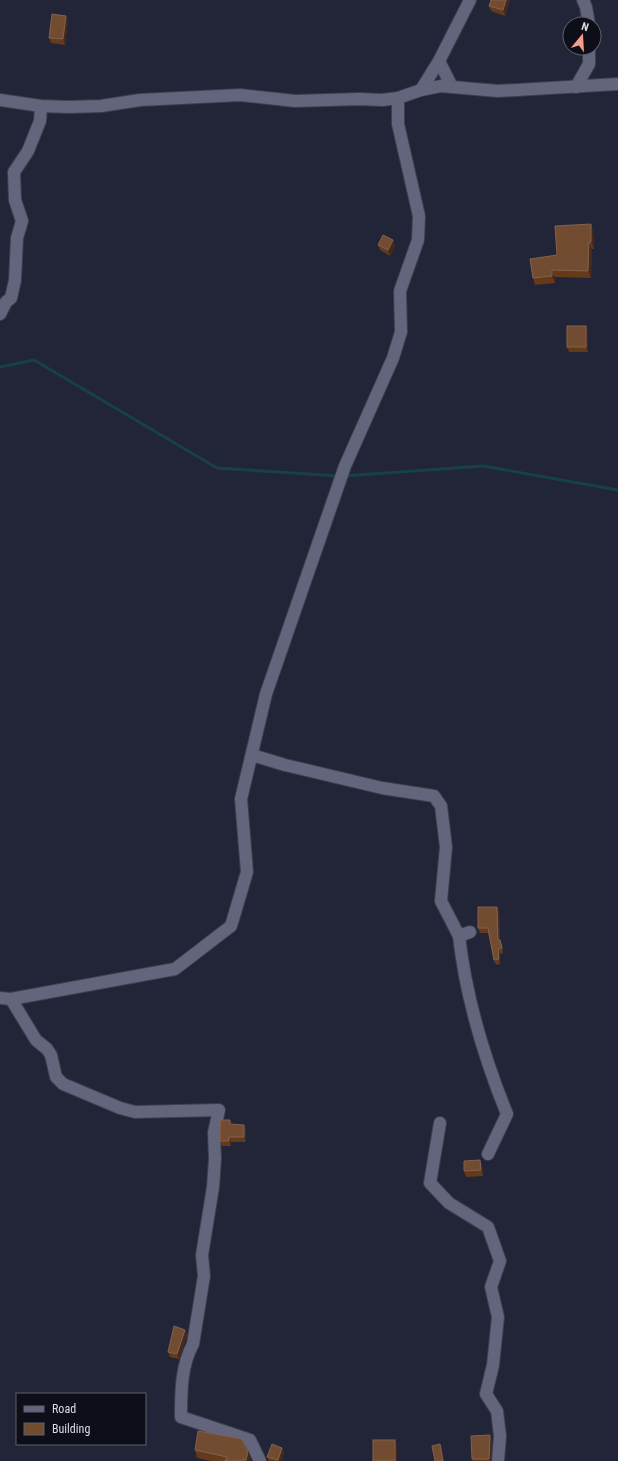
<svg xmlns="http://www.w3.org/2000/svg" width="618" height="1461" viewBox="0 0 618 1461" font-family="'Roboto Condensed',sans-serif">
  <rect width="100%" height="100%" fill="#222437"/>
  <g fill="none" stroke-linecap="round" stroke-linejoin="round">
    <g stroke="#164242" stroke-width="3">
      <path d="M0,367L34,360L217,468L339,476"/>
      <path d="M344,476L483,466L618,490"/>
    </g>
    <g stroke="#3d3f4f" stroke-width="14">
      <g id="minor">
        <path d="M583,0L586,7L589,24"/>
        <path d="M439,61L452,87"/>
        <path d="M576,87L589,64V48"/>
        <path d="M421,90L439,61L470,0"/>
        <path d="M0,100L41,106L69,107L101,106L140,100L240,95L295,101L360,99L382,100L398,98L421,90L441,86L498,91L618,84"/>
        <path d="M0,314L6,302L11,298L15,280L17,238L22,221L15,200L14,172L28,151L40,121L41,106"/>
        <path d="M252,755L285,765L382,788L434,796L441,806L446,847L441,901L459,936L470,932"/>
        <path d="M459,936C466,998 483,1055 507,1114L488,1154"/>
        <path d="M0,998L11,999L175,969L231,926L247,872L241,799L266,694L345,466L393,358L401,332L400,291L418,240L419,216L398,124V98"/>
        <path d="M11,999L36,1040L47,1049L51,1055L56,1077L63,1084L120,1108L135,1112L219,1110L214,1132L215,1159L213,1187L202,1255L204,1276L193,1344C181,1366 181,1392 181,1417L250,1440L260,1461"/>
        <path d="M440,1123L430,1183L449,1203L488,1227L500,1261L491,1287L498,1317L493,1365L486,1394L497,1411L500,1436L498,1461"/>
      </g>
    </g>
    <use href="#minor" stroke="#62657c" stroke-width="12"/>
  </g>
  <g fill="#643a1b">
    <path d="M510,0L505,16L491,11L489,6Z"/>
    <path d="M68,21L65,45L51,43L49,38Z"/>
    <path d="M591,224L593,232L594,249H592L591,278L554,277L555,283L535,285L533,278L557,255Z"/>
    <path d="M393,240L395,246L390,256L380,250L378,245Z"/>
    <path d="M586,326L588,332V352H569L567,347Z"/>
    <path d="M497,907L499,911L500,940L502,945L503,953L500,954V964L496,965L494,960L488,933H480L478,928Z"/>
    <path d="M230,1120L231,1124L244,1125L246,1130V1142H231V1146H222L220,1141Z"/>
    <path d="M480,1160L482,1166L483,1176L466,1177L464,1171Z"/>
    <path d="M185,1330L187,1335L179,1359L170,1357L168,1352Z"/>
    <path d="M490,1435L492,1441L491,1461H473L472,1459Z"/>
    <path d="M282,1448L284,1453L282,1461H269L267,1457Z"/>
    <path d="M195,1450L250,1458V1461H212L197,1458Z"/>
  </g>
  <g fill="#442a1d">
    <path d="M506,0H510L505,16L503,10Z"/>
    <path d="M66,16L68,21L65,45L63,39Z"/>
    <path d="M591,224L593,232L594,249L591,242Z"/>
    <path d="M393,240L395,246L390,256L388,250Z"/>
    <path d="M589,242L592,249L591,278L588,271Z"/>
    <path d="M552,270L554,277L555,283L552,276Z"/>
    <path d="M586,326L588,332V352L586,347Z"/>
    <path d="M497,907L499,911L500,945L498,940Z"/>
    <path d="M498,949L500,954V964L499,959Z"/>
    <path d="M244,1125L246,1130V1142L244,1137Z"/>
    <path d="M229,1137L231,1142V1146L229,1141Z"/>
    <path d="M480,1160L482,1166L483,1176L481,1170Z"/>
    <path d="M185,1330L187,1335L179,1359L177,1354Z"/>
    <path d="M490,1435L492,1441L491,1461H490L489,1459Z"/>
    <path d="M395,1440L397,1445V1461H395Z"/>
    <path d="M440,1444L442,1449L444,1461H443Z"/>
    <path d="M282,1448L284,1453L282,1461H278Z"/>
    <path d="M248,1451L250,1458V1461H246V1460Z"/>
  </g>
  <g fill="#714c31" stroke="#81624e">
    <path d="M491,0H506L503,10L489,6Z"/>
    <path d="M52,14L66,16L63,39L49,38Z"/>
    <path d="M591,224V242H589L588,271L552,270V276L533,278L530,259L557,255L555,226Z"/>
    <path d="M383,235L393,240L388,250L378,245Z"/>
    <rect x="567" y="326" width="19" height="21"/>
    <path d="M478,907H497L498,940H500L502,948L498,949L499,959L494,960L488,928H478Z"/>
    <path d="M221,1120H230V1124L244,1125V1137H229V1141H220V1127Z"/>
    <path d="M480,1160L481,1170L464,1171V1161Z"/>
    <path d="M174,1326L185,1330L177,1354L168,1352Z"/>
    <path d="M198,1431L242,1439L248,1451L246,1460H242L241,1461H225L227,1457L195,1450Z"/>
    <path d="M490,1435L489,1459H472L471,1436Z"/>
    <rect x="373" y="1440" width="22" height="21"/>
    <path d="M272,1444L282,1448L278,1460L267,1457Z"/>
    <path d="M440,1444L443,1461H435L432,1446Z"/>
  </g>
  <rect x="16" y="1393" width="130" height="52" fill="#0d0e17" stroke="#5f606b"/>
  <rect x="24" y="1406" width="20" height="6" fill="#62657c" stroke="#5f606b"/>
  <text x="52" y="1413" font-size="12" fill="#dadce9">Road</text>
  <rect x="24" y="1423" width="20" height="12" fill="#714c31" stroke="#5f606b"/>
  <text x="52" y="1433" font-size="12" fill="#dadce9">Building</text>
  <g transform="translate(582 36) rotate(18)"><circle r="19" fill="#0d0e17" stroke="#5f606b"/>
  <path d="M0-3L7 15L0 10L-7 15Z" fill="#f59d8d"/>
  <text y="-6" font-size="11" font-weight="bold" text-anchor="middle" fill="#dadce9">N</text>
  </g>
</svg>
